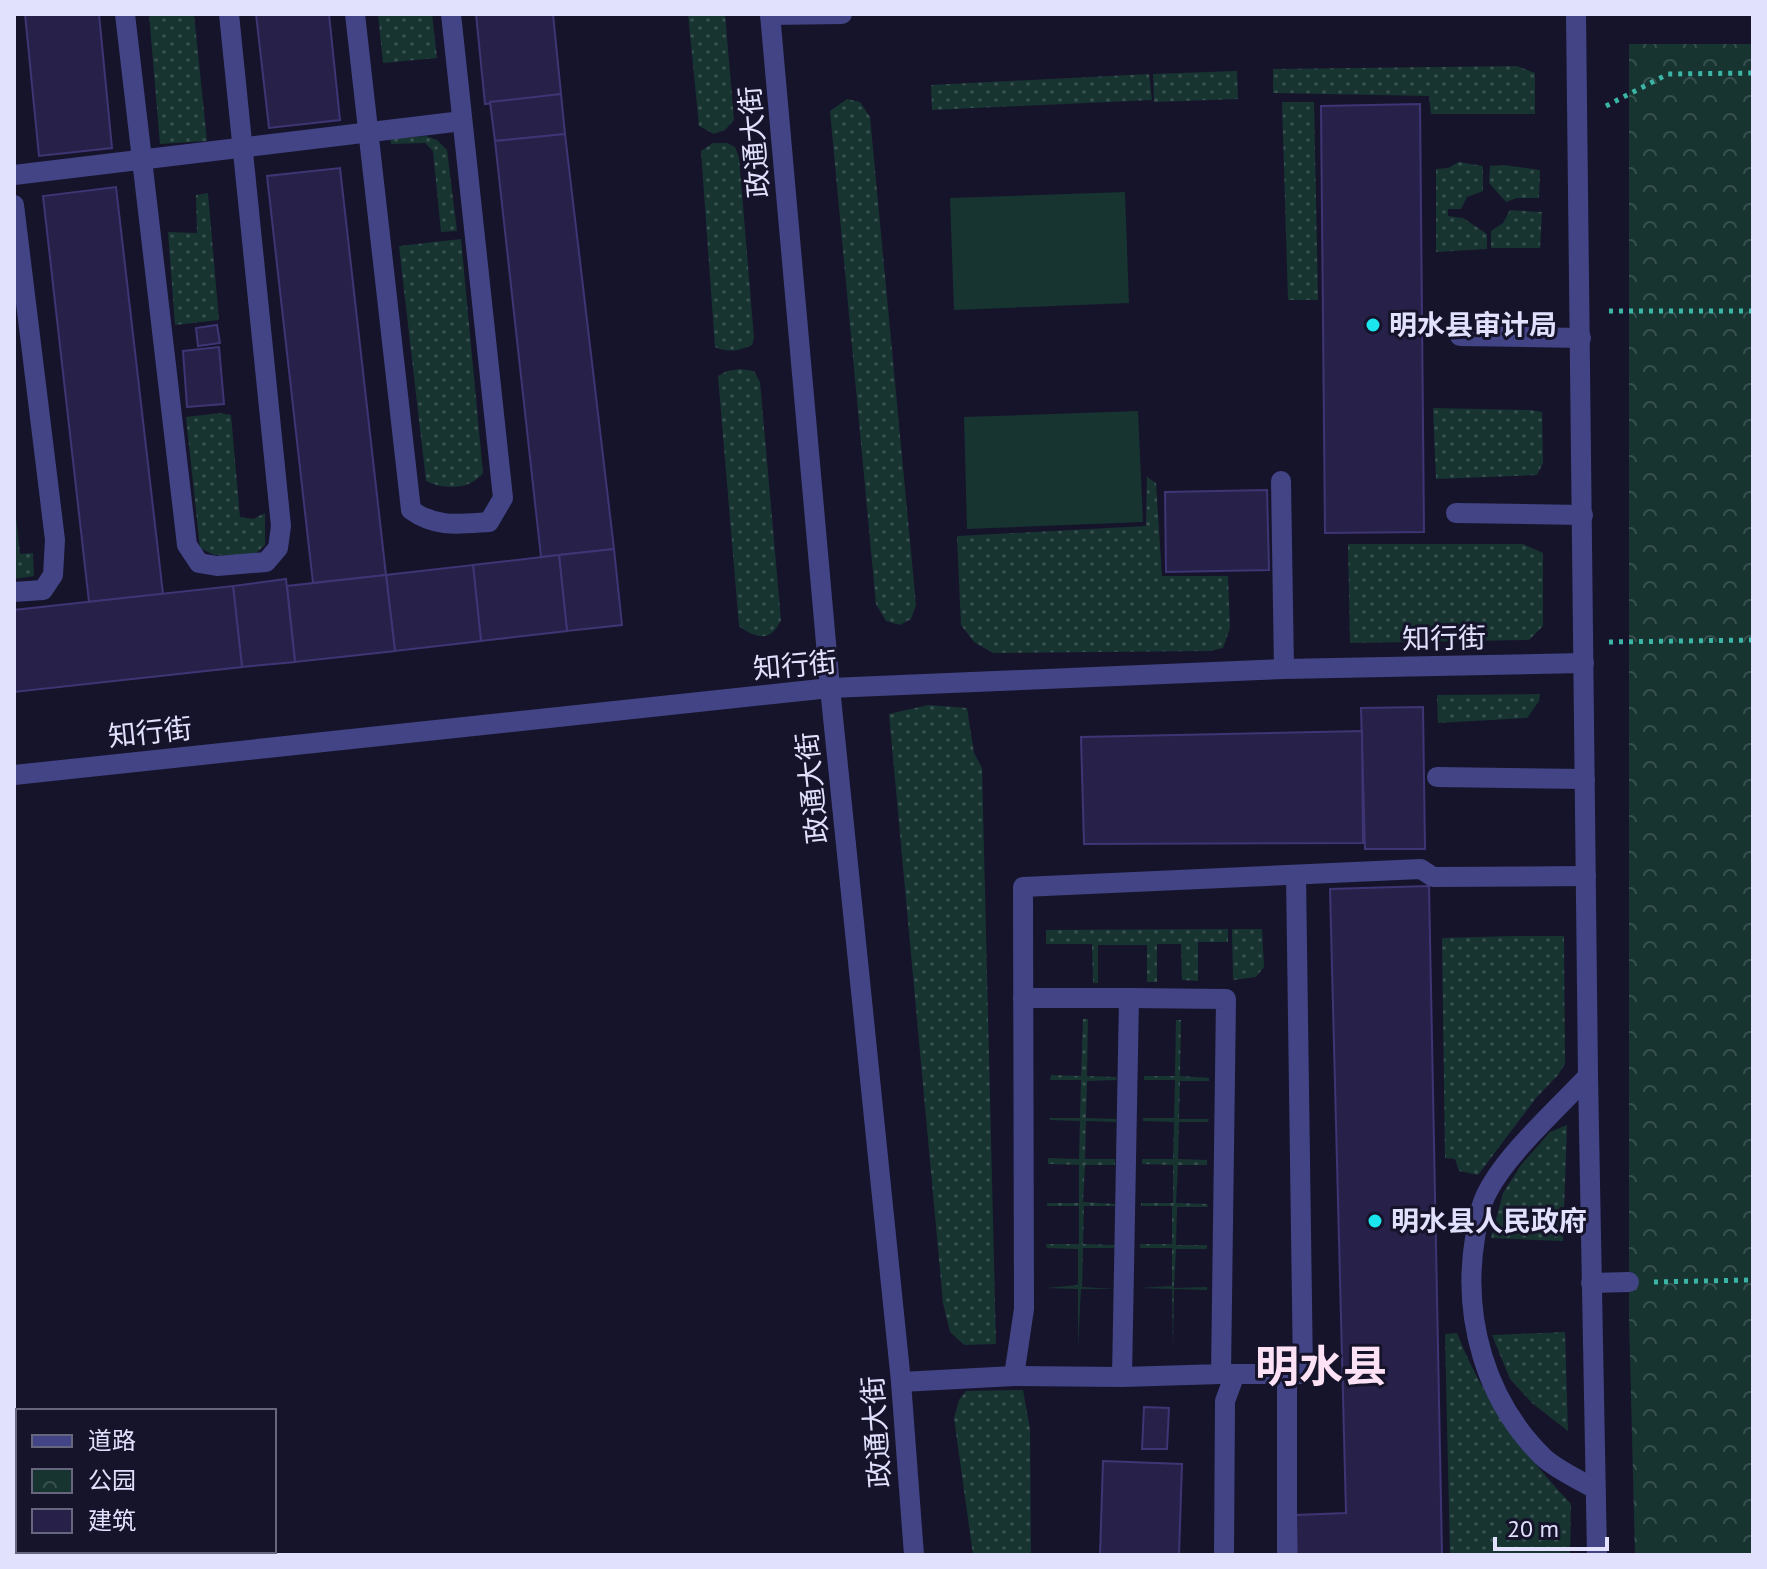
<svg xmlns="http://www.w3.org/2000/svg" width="1767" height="1569" viewBox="0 0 1767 1569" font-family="'PT Sans','Noto Sans SC',sans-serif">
  <defs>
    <pattern id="grass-dots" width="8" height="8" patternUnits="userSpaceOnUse" patternTransform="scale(2)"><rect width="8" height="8" fill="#173431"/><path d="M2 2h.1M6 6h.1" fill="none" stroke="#385150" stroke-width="1.8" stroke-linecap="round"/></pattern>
    <pattern id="park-crowns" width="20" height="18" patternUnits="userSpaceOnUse" patternTransform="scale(2)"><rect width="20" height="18" fill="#173431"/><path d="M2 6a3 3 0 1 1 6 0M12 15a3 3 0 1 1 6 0" fill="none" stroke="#385150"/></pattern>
  </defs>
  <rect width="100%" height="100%" fill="#16142b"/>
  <g fill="url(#grass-dots)">
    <path d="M149,14H194L207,141L160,144Z"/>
    <path d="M378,14H432L437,58L383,63Z"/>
    <path d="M688,14H725L734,120L725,130L714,134L699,126Z"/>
    <path d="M1517,66L1535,73V114H1431L1429,96L1273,93V69Z"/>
    <path d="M1237,71L1238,99L1154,102L1153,74Z"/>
    <path d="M1149,74L1152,100L932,110L931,85Z"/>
    <path d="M847,99L860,102L870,117L916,605L911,619L900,625L886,621L876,604L830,111Z"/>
    <path d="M1282,102H1314L1318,300H1288Z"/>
    <path d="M426,136L437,140L447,150L457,231L441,232L433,151L425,143L391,144L390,139Z"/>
    <path d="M713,143H727L735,147L739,157L754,338L752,345C738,351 730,353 715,347L701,151Z"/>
    <path d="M1459,162L1483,166V191L1467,197L1461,209H1448V216L1463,218L1487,234V249L1436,252V169L1448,168Z"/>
    <path d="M1503,165L1540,170L1539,198H1517L1506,202L1489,183L1490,166Z"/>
    <path d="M208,193L219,320L175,325L168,232L197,233L196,195Z"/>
    <path d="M1510,210L1542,212L1540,248H1491V231L1503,223Z"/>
    <path d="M461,239L483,473C470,490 444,490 426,481L399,246Z"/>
    <path d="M740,369L754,371L760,382L781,620C771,642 756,639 739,626L718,376L727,371Z"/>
    <path d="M1433,408L1530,410L1542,412L1543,463L1537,475L1436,479Z"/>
    <path d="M220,413L231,415L240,517L253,519L265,513V545L253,556L214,555L200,548L186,417Z"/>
    <path d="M1147,477L1156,483L1162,576H1228L1230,628L1223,648L1210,651L993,653L974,642L961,625L957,536L1146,526Z"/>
    <path d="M14,498L20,554L33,553L34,576L14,579Z"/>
    <path d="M1348,544H1523L1543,553V626L1529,640L1350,643Z"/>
    <path d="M1540,694L1539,701L1527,718L1438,723L1437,695Z"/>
    <path d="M928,705L967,708L974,753L982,768L996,1344L964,1345L950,1332L943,1303L889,714Z"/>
    <path d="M1228,929V942H1198V981L1182,980L1181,944H1157V982H1147V945H1098V983H1093L1092,944H1046V930Z"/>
    <path d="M1232,929H1262L1264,967L1256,977L1233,980Z"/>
    <path d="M1513,936H1564L1565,1064L1558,1075L1536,1098L1478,1175L1459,1171L1455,1159L1445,1158L1442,938Z"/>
    <path d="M1083,1019H1088L1087,1076L1117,1077L1116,1080L1087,1081L1086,1118L1116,1119V1122L1086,1121L1085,1159H1115V1165H1085L1083,1202L1115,1204V1206H1084L1083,1244L1115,1245L1114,1248H1083L1082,1287L1115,1289H1081L1078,1347V1289L1046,1288L1078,1285V1249L1047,1248L1046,1244H1079V1206H1047V1203H1079V1165L1048,1164V1158L1079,1159L1080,1121L1050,1120L1049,1118H1080L1081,1080H1050L1051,1075L1081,1076Z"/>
    <path d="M1176,1020H1181L1180,1076L1209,1078V1081H1180L1179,1119H1209L1208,1122H1179L1178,1159L1207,1160V1165H1178L1176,1203L1207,1204L1208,1207H1177L1176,1245H1207V1249H1176L1174,1288L1207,1287V1290L1174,1289L1173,1348L1172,1289L1139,1288L1172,1286V1248H1140V1244H1172V1206H1141V1203H1173V1165L1142,1164V1159H1173L1174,1122L1143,1121V1118H1174L1175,1080H1144V1076H1175Z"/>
    <path d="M1567,1125L1563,1241L1491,1238L1503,1193L1521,1165L1550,1132Z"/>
    <path d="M1565,1332L1568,1431L1532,1403L1510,1379L1492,1335Z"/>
    <path d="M1457,1333C1482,1398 1524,1454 1571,1504L1570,1555H1450L1445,1334Z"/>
    <path d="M1023,1390L1030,1429L1031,1555H973L954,1418L959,1400L966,1391Z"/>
  </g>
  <path fill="url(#park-crowns)" d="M1629,44H1753V1555H1635L1629,1317Z"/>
  <g fill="#173431">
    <path d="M1125,192L1129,303L954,310L950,198Z"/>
    <path d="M1138,411L1143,522L967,529L964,417Z"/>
  </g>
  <g fill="#27214a" stroke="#3e3574" stroke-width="2">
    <path d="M25,14H99L112,148L39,156Z"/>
    <path d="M256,14H329L340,120L269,128Z"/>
    <path d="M476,14H553L561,94L485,104Z"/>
    <path d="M561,94L565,134L495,141L490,102Z"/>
    <path d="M1420,104L1424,532L1325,533L1321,106Z"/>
    <path d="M565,134L614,549L541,557L495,141Z"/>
    <path d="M340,168L386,575L313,583L267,176Z"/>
    <path d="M116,187L163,594L89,602L43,196Z"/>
    <path d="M217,325L220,343L198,346L196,328Z"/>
    <path d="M219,347L224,404L187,407L183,351Z"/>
    <path d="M1267,490L1269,570L1166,572L1165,492Z"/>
    <path d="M614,549L622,625L567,631L559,555Z"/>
    <path d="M559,555L567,631L481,641L473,565Z"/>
    <path d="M473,565L481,641L395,651L386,575Z"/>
    <path d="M386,575L395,651L295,662L287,586Z"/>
    <path d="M286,579L295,662L242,667L233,586Z"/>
    <path d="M233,586L242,667L14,692V610Z"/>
    <path d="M1423,707L1425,849H1365L1361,708Z"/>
    <path d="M1362,731L1363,843L1084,844L1081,737Z"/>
    <path d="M1429,886L1442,1555H1297L1296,1515L1346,1513L1330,889Z"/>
    <path d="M1144,1407L1169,1408L1167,1449H1142Z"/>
    <path d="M1103,1461L1182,1464L1179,1555H1100Z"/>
  </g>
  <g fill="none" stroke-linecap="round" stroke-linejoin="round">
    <g stroke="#3bb5a6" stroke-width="5" stroke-dasharray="4 6" stroke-linecap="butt">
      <path d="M1606,106L1668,74L1753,73"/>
      <path d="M1609,311H1753"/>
      <path d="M1609,642L1753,640"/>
      <path d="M1654,1282L1750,1280"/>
    </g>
    <g stroke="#424486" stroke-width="20">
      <path d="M125,14L187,545L199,563L217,566L266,562L278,548L281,526L229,14"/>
      <path d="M355,14L411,510C436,528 459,524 489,522L503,498L451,14"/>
      <path d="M770,14L830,688L901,1382L914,1555"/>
      <path d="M1576,14L1588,1076L1597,1555"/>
      <path d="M770,15L842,14"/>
      <path d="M14,175L462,121"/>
      <path d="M14,205L55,540L53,575L43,590L14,592"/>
      <path d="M1460,336L1581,338"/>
      <path d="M1281,481L1284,669"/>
      <path d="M1456,513L1583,515"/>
      <path d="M14,775L830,688L1284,669L1584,663"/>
      <path d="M1437,777L1585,779"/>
      <path d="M1588,1076C1558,1108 1507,1154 1488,1191C1480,1205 1477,1223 1475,1238C1462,1317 1485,1400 1543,1457C1557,1470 1578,1479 1595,1489"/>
      <path d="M1591,1283L1629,1282"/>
      <path d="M1221,1374H1303L1296,875"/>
      <path d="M1287,1374V1555"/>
      <path d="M1014,1376L1122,1377L1129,998H1023"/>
      <path d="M1122,1377L1221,1374L1226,999L1129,998"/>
      <path d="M901,1382L1014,1376L1024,1309L1023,887L1421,869L1433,877L1586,876"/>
      <path d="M1224,1555L1225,1401L1235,1374"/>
    </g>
  </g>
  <g fill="#1be5ed" stroke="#16142b" stroke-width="3">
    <circle cx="1373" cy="325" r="8"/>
    <circle cx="1375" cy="1221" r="8"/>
  </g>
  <g text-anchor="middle" stroke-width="6" stroke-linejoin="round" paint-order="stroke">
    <g font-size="28" fill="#e1e0fd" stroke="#16142b">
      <text transform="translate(754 142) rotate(-95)" y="10">政通大街</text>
      <text transform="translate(1444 638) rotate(-1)" y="10">知行街</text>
      <text transform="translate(795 665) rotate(-5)" y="10">知行街</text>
      <text transform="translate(150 732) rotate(-6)" y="10">知行街</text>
      <text transform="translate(812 788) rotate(-96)" y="10">政通大街</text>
      <text transform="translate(876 1432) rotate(-94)" y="10">政通大街</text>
    </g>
    <g font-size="28" font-weight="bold" fill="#e1e0fd" stroke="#16142b" text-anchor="start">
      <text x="1389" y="335">明水县审计局</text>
      <text x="1391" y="1231">明水县人民政府</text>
    </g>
    <g font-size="44" font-weight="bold" fill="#fde1f4" stroke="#16142b">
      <text x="1321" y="1382">明水县</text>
    </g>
  </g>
  <rect width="1767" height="1569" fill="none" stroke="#e1e0fd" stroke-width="32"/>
  <rect x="16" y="1409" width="260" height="144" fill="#16142b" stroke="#67667f" stroke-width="2"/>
  <rect x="32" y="1435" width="40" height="12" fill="#424486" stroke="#67667f" stroke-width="2"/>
  <text x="88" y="1449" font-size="24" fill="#e1e0fd">道路</text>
  <rect x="32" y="1469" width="40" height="24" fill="url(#park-crowns)" stroke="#67667f" stroke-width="2"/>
  <text x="88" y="1489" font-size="24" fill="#e1e0fd">公园</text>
  <rect x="32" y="1509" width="40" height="24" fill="#27214a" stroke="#67667f" stroke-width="2"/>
  <text x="88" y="1529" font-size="24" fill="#e1e0fd">建筑</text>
  <path d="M1495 1537v12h112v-12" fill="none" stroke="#e1e0fd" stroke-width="4"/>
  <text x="1507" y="1537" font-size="24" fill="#e1e0fd" stroke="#16142b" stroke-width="6" paint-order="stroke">20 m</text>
</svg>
